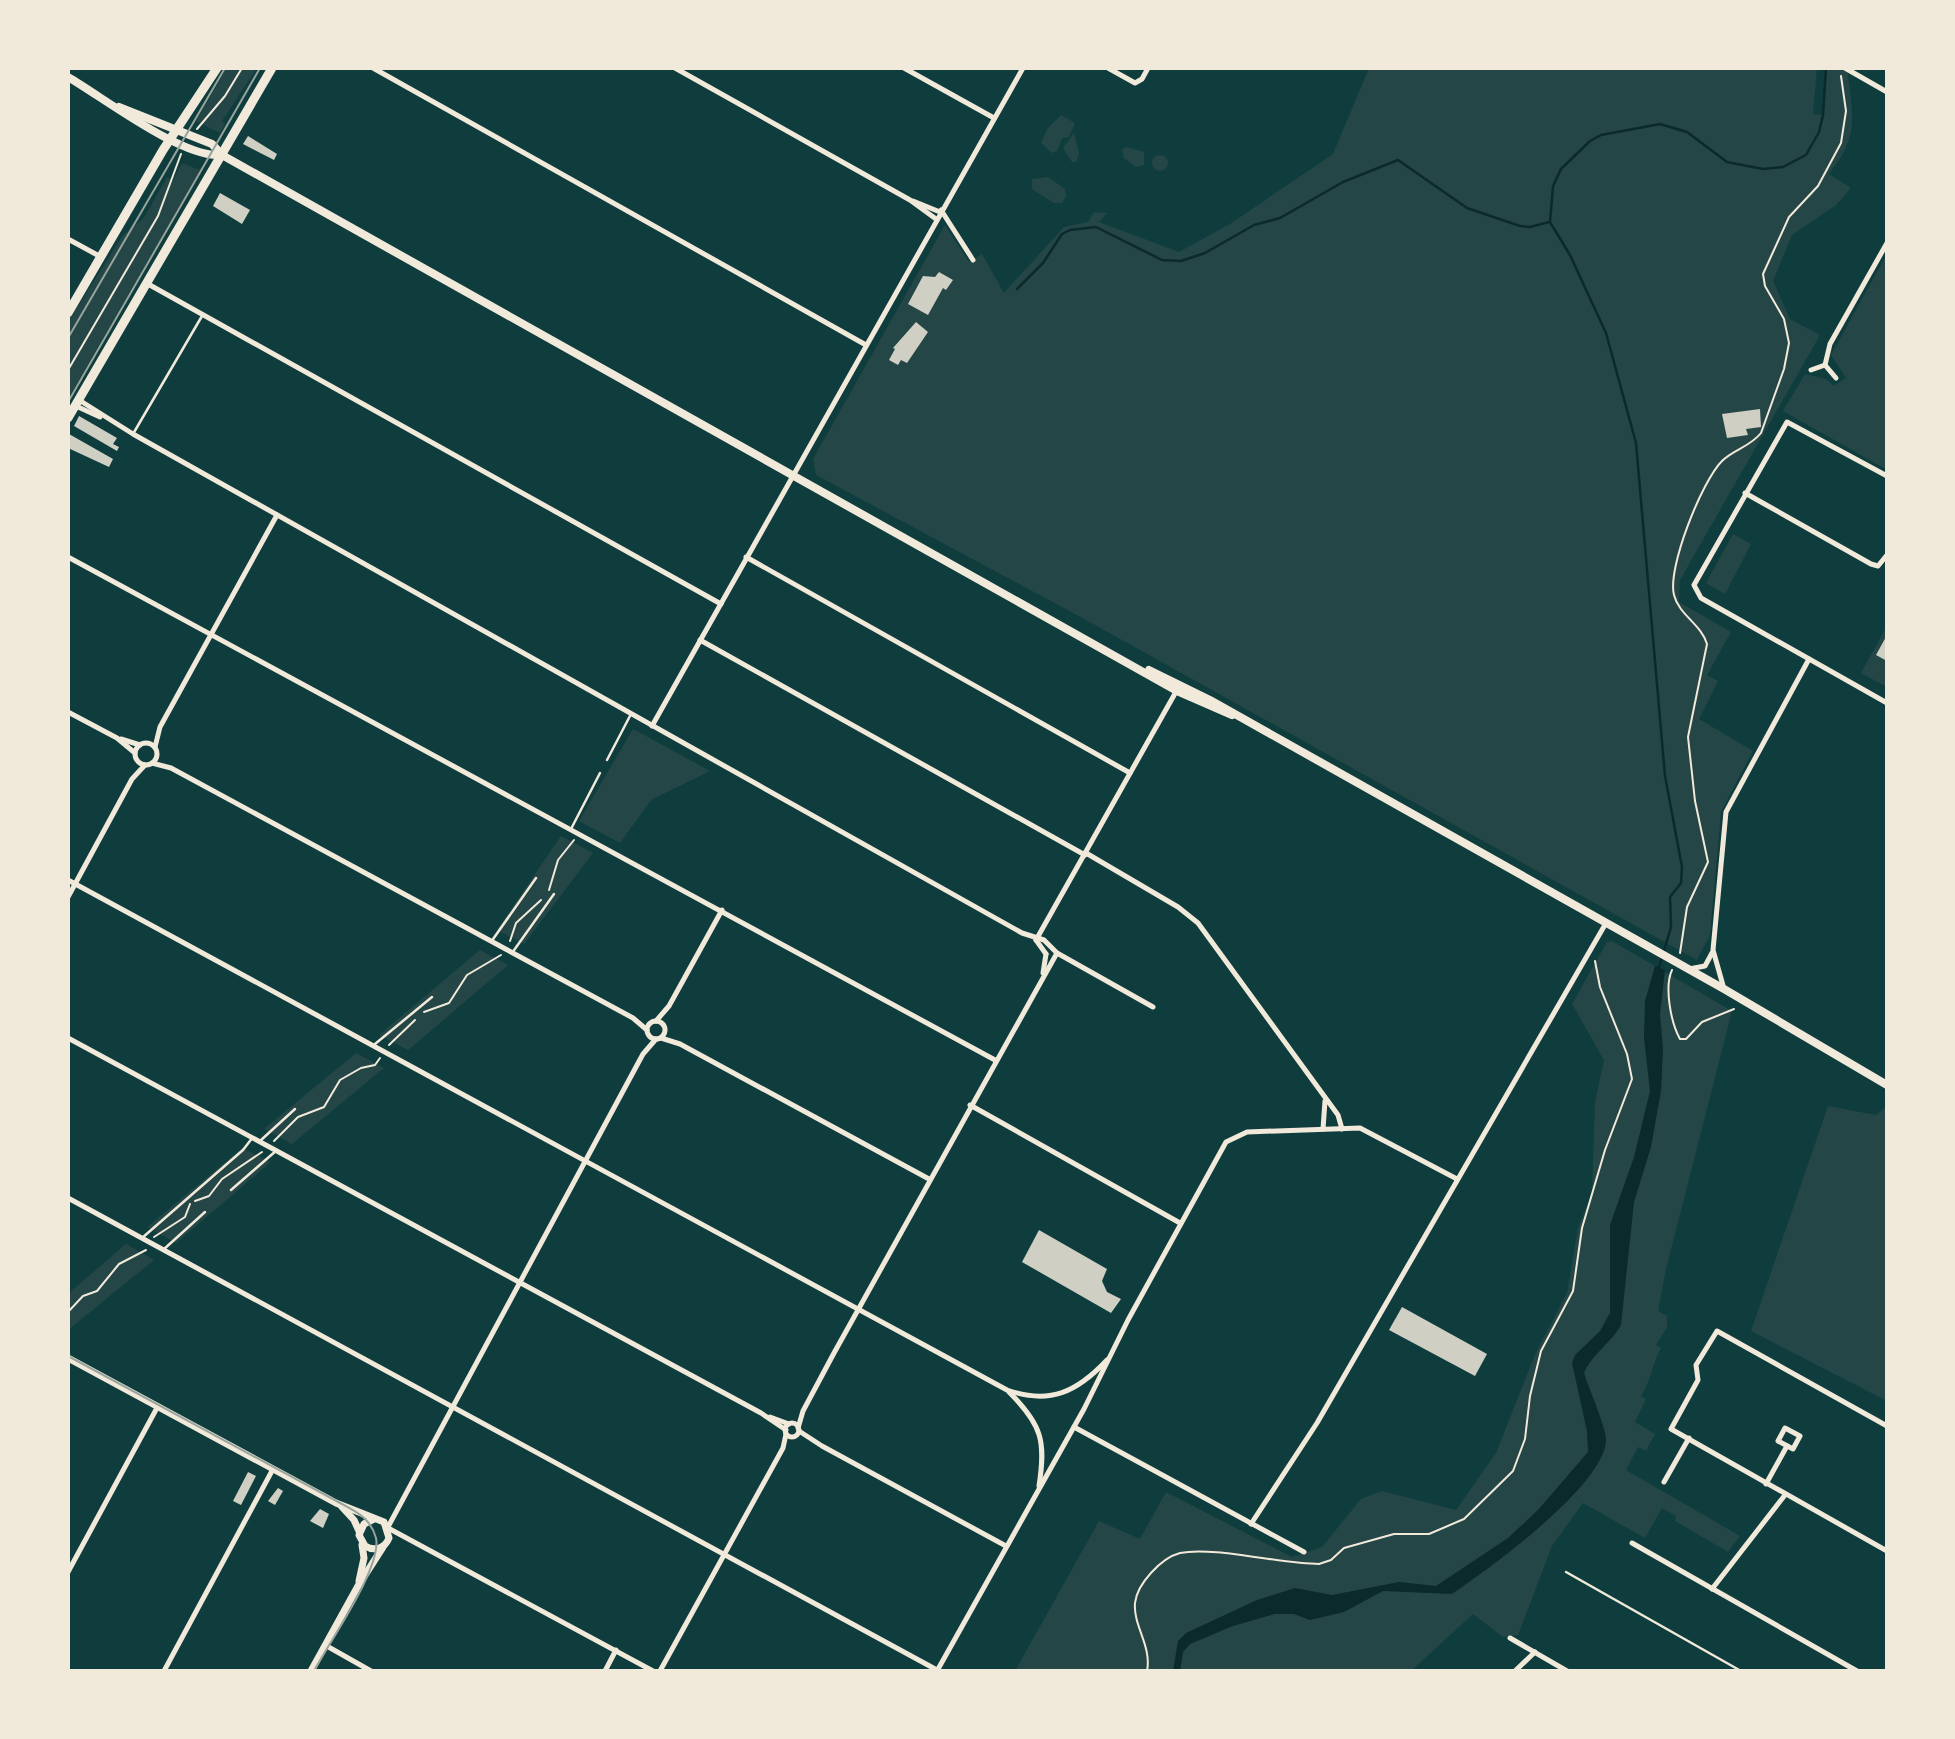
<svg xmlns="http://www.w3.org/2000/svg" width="1955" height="1739" viewBox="0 0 1955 1739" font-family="Quicksand,sans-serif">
  <rect width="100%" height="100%" fill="#0f3d3e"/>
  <g fill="#244646">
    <path d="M227,68H257L222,121L225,124L220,133L196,121Z"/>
    <path d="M1369,68H1817L1813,114L1823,115L1826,68H1847C1853,115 1860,135 1829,174L1851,188L1836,205L1792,235L1773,281L1790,319L1820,335L1680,580L1679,602L1731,632L1707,675L1718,681L1699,719L1753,751L1721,812L1710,935L1697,960L1088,621L816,475L813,459L945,225L969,262L982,254L1004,293L1064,227L1088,222L1094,212L1107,213L1099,222L1179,252L1230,224L1333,154Z"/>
    <path d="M1061,115L1075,123L1069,137L1062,138L1057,151L1052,153L1041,143L1047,129Z"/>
    <path d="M1074,133L1079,153L1076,162H1072L1063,148Z"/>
    <path d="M1127,147L1144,152V165L1136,167L1124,158L1122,149Z"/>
    <circle cx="1160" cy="163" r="8"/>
    <path d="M182,163L200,170L68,399V322L123,235L144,218L167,177L173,181Z"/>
    <path d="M1048,177L1065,189L1066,196L1062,203H1054L1032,189V179Z"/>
    <path d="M1887,254V470L1783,411L1805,374L1826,379L1834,386L1846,378L1831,355Z"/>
    <path d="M1733,534L1751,544L1725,594L1706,583Z"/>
    <path d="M1887,626V687L1861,673Z"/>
    <path d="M633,729L710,771L651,800L620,843L579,821Z"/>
    <path d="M561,836L593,853L524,944L497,930Z"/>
    <path d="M1612,941L1732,1011L1666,1269L1658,1311L1667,1316V1327L1656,1345L1661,1348C1652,1365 1651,1380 1641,1396L1646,1399L1635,1422L1655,1434L1646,1451L1638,1447L1626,1470L1740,1536L1728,1552L1675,1521L1676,1516L1662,1508L1645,1538L1583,1503L1552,1546L1518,1635L1503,1637L1473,1614L1411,1671H1015L1099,1521L1140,1539L1166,1492L1292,1557L1322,1547L1361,1499L1382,1491L1456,1510L1496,1453L1536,1352L1567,1293L1578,1228L1592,1193L1595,1102L1604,1060L1572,1004L1607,942Z"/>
    <path d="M480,950L508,965L408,1050L379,1035Z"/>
    <path d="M356,1053L384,1068L292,1144L264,1129Z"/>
    <path d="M1828,1106L1876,1115L1887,1106V1401L1751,1331Z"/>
    <path d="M242,1148L271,1162L176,1243L147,1227Z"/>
    <path d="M126,1244L154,1260L68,1330V1294Z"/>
  </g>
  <path fill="#0a2a2b" d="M1655,966L1665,970L1660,1014L1663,1049L1661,1091L1651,1147L1634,1202L1621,1325C1611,1343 1592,1354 1584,1373C1589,1389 1606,1427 1606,1440C1605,1485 1489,1569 1452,1594L1383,1591L1344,1612L1310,1620L1294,1614H1275L1233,1626L1190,1644L1183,1652L1180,1671H1173L1178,1641L1186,1633L1257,1600L1295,1588L1332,1595L1399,1582L1436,1586L1508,1538L1538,1510L1588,1452L1587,1431L1572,1363L1575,1355L1600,1331L1610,1313V1225L1634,1157L1650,1091L1644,1038L1645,1001Z"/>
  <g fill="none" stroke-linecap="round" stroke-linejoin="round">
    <g stroke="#0a2a2b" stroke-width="2.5">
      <path d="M1017,289L1043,263L1062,234L1070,230L1096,227L1162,260L1181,261L1205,253L1254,225L1280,218L1343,182L1398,160L1467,208L1520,226L1530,227L1549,222"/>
      <path d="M1658,971L1671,927L1670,897L1681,883L1682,867L1665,776L1636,443L1606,333L1570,255L1550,222L1553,186L1561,169L1590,141L1601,135L1660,124L1687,132L1727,162L1763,169L1783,167L1806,155L1819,132L1823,115L1826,68"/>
    </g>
  </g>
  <g fill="#cfcfc3">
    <path d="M248,136L277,154L274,160L243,144Z"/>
    <path d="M220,193L250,210L242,224L213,206Z"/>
    <path d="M939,272L953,280L946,290L943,288L928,315L908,304L923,276L935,277Z"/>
    <path d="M916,322L928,332L907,363L901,360L898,365L889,360L895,349L893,348Z"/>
    <path d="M1760,409L1761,427L1746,429L1748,435L1727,438L1722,414Z"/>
    <path d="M79,416L117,438L113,444L119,447L117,451L74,426Z"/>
    <path d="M69,434L113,459L109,467L68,448Z"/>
    <path d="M1887,635V661L1876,655Z"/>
    <path d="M1039,1230L1107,1269L1102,1281L1107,1292L1121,1299L1111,1313L1022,1262Z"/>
    <path d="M1402,1307L1487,1354L1475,1376L1389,1330Z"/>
    <path d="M248,1472L256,1476L241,1505L233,1501Z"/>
    <path d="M278,1488L283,1491L275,1505L268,1501Z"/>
    <path d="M320,1509L329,1514L323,1528L310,1521Z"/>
  </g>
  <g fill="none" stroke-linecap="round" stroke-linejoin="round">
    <g stroke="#f1e9da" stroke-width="2">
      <path d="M197,129L225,96L242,68"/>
      <path d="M68,370L158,216L181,154"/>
      <path d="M549,890L558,860L574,840"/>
      <path d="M510,941L516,923L541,900"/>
      <path d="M1680,953L1687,907L1708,862L1695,801L1688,737L1707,644C1701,624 1679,615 1674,595C1667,568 1702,481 1722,461C1734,449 1750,447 1761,433L1784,369L1789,343L1784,319L1765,286L1763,274L1789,217L1818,186L1841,143L1846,111L1841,76"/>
      <path d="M1672,970C1664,987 1671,1023 1680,1039H1686L1702,1022L1734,1009"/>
      <path d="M424,1012L449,1003L467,975L501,955"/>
      <path d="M389,1045L415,1020"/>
      <path d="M274,1141L298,1117L324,1107L340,1080L361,1068L375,1065L380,1058"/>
      <path d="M195,1201L209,1196L222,1179L262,1152"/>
      <path d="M154,1237L185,1217L190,1204"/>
      <path d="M68,1312L83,1296L97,1291L119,1264L146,1250"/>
      <path d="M1147,1671C1152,1646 1133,1626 1135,1603C1137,1584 1161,1558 1180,1553C1213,1546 1281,1564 1319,1564L1331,1560L1344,1548L1394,1534H1429L1464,1519L1513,1471L1525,1439L1530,1396L1541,1351L1573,1291L1582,1228L1605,1150L1632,1079L1627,1054L1600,987L1595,961"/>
    </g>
    <g stroke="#f1e9da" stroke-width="2.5">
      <path d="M133,434L202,316"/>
      <path d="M607,760L631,714"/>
      <path d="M571,829L600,773"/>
      <path d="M491,942L536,878"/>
      <path d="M512,953L554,894"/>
      <path d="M375,1044L432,997"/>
      <path d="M260,1141L295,1109"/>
      <path d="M231,1190L277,1150"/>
      <path d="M142,1238L243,1150L253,1137"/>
      <path d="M163,1250L205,1212"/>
      <path d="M1566,1572L1741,1671"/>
    </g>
    <g stroke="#f1e9da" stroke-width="5">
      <path d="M373,68L866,345"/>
      <path d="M675,68L910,200L936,219"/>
      <path d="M904,68L994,118"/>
      <path d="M1108,68L1135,83L1142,79L1148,68"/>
      <path d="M1845,68L1887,92"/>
      <path d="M913,201L940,212"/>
      <path d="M941,210L973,260"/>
      <path d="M68,239L101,257"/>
      <path d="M148,284L721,604"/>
      <path d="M1825,365L1836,378"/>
      <path d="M1811,370L1825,365L1830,344L1887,243"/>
      <path d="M79,400L133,434L1022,933L1044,940L1057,953L1153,1007"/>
      <path d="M76,406L100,417"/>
      <path d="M1887,476L1787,422L1694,585L1701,598L1887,703"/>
      <path d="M1745,493L1871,564L1878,566L1887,555"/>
      <path d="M68,557L995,1060"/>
      <path d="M746,557L1130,773"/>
      <path d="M700,640L1085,855"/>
      <path d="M68,712L117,738L135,753"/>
      <path d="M652,726L1023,68"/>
      <path d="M121,739L140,745"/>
      <circle cx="146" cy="754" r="11"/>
      <path d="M155,747L160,727L277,515"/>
      <path d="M152,763L171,768L633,1018L647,1030"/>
      <path d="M1086,853L1178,907L1198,923L1338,1115L1342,1129"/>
      <path d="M68,880L1007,1390C1050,1405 1077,1392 1107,1360"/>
      <path d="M68,897L132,779L145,765"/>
      <path d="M1036,940L1177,690"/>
      <path d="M1036,940L1046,954"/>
      <path d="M1689,969L1705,966L1712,953"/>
      <path d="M1043,973L1046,954"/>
      <path d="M1724,989L1713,950L1726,812L1809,659"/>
      <path d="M656,1021L669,1006L722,910"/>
      <circle cx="656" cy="1030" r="9"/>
      <path d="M68,1038L761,1413L786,1430"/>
      <path d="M661,1038L680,1044L929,1179"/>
      <path d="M970,1105L1180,1223"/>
      <path d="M1323,1129L1325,1101"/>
      <path d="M68,1198L937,1670"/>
      <path d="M1009,1392C1042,1425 1046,1441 1039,1486"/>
      <path d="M770,1417L789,1424"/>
      <circle cx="792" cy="1430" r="7"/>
      <path d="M1887,1426L1717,1331L1696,1365L1698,1380L1671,1429L1887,1551"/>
      <path d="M1074,1427L1304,1552"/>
      <path d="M798,1428L803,1411L834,1353L1057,953"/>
      <path d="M1785,1428L1800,1436L1793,1449L1778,1441Z"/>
      <path d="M799,1431L822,1446L1006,1546"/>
      <path d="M1664,1482L1689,1438"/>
      <path d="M1766,1484L1787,1446"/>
      <path d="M1251,1524L1317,1423L1606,923"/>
      <path d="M388,1527L643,1054L656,1039"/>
      <path d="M388,1528L653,1671"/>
      <path d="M1632,1543L1857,1671"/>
      <path d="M68,1572L158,1406"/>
      <path d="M1712,1589L1785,1495"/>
      <path d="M1510,1638L1567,1671"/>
      <path d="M325,1645L371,1671"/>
      <path d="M164,1671L273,1469"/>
      <path d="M605,1671L616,1650"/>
      <path d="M660,1671L783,1448L786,1434"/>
      <path d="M937,1671L1084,1409L1128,1320L1226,1142L1247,1132L1360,1128L1457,1179"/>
      <path d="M1515,1671L1535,1652"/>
    </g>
    <g stroke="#f1e9da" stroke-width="7">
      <path d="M68,1358L336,1503L384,1522L389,1538C385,1548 375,1552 365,1546L359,1535L364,1524L374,1519"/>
      <path d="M342,1507L354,1520L359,1531"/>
      <path d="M359,1581L364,1558L362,1545"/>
      <path d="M311,1671L358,1586L383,1547"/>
    </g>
    <g stroke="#f1e9da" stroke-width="8">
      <path d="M68,77C104,98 183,159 222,155"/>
      <path d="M119,107L212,144L222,155L1177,691L1232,715"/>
      <path d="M1149,670L1210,700L1724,989L1887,1085"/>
    </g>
    <g stroke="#f1e9da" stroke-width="9">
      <path d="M68,313L163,150L217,68"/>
      <path d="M68,418L272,68"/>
    </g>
    <g stroke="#97a49c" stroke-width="2">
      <path d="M68,338L225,68"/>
      <path d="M68,402L260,68"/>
      <path d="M68,1356L342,1504C357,1512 371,1519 376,1538C382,1568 329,1642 314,1671"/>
    </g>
  </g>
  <rect width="1955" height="1739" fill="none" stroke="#f1e9da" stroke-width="140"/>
</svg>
